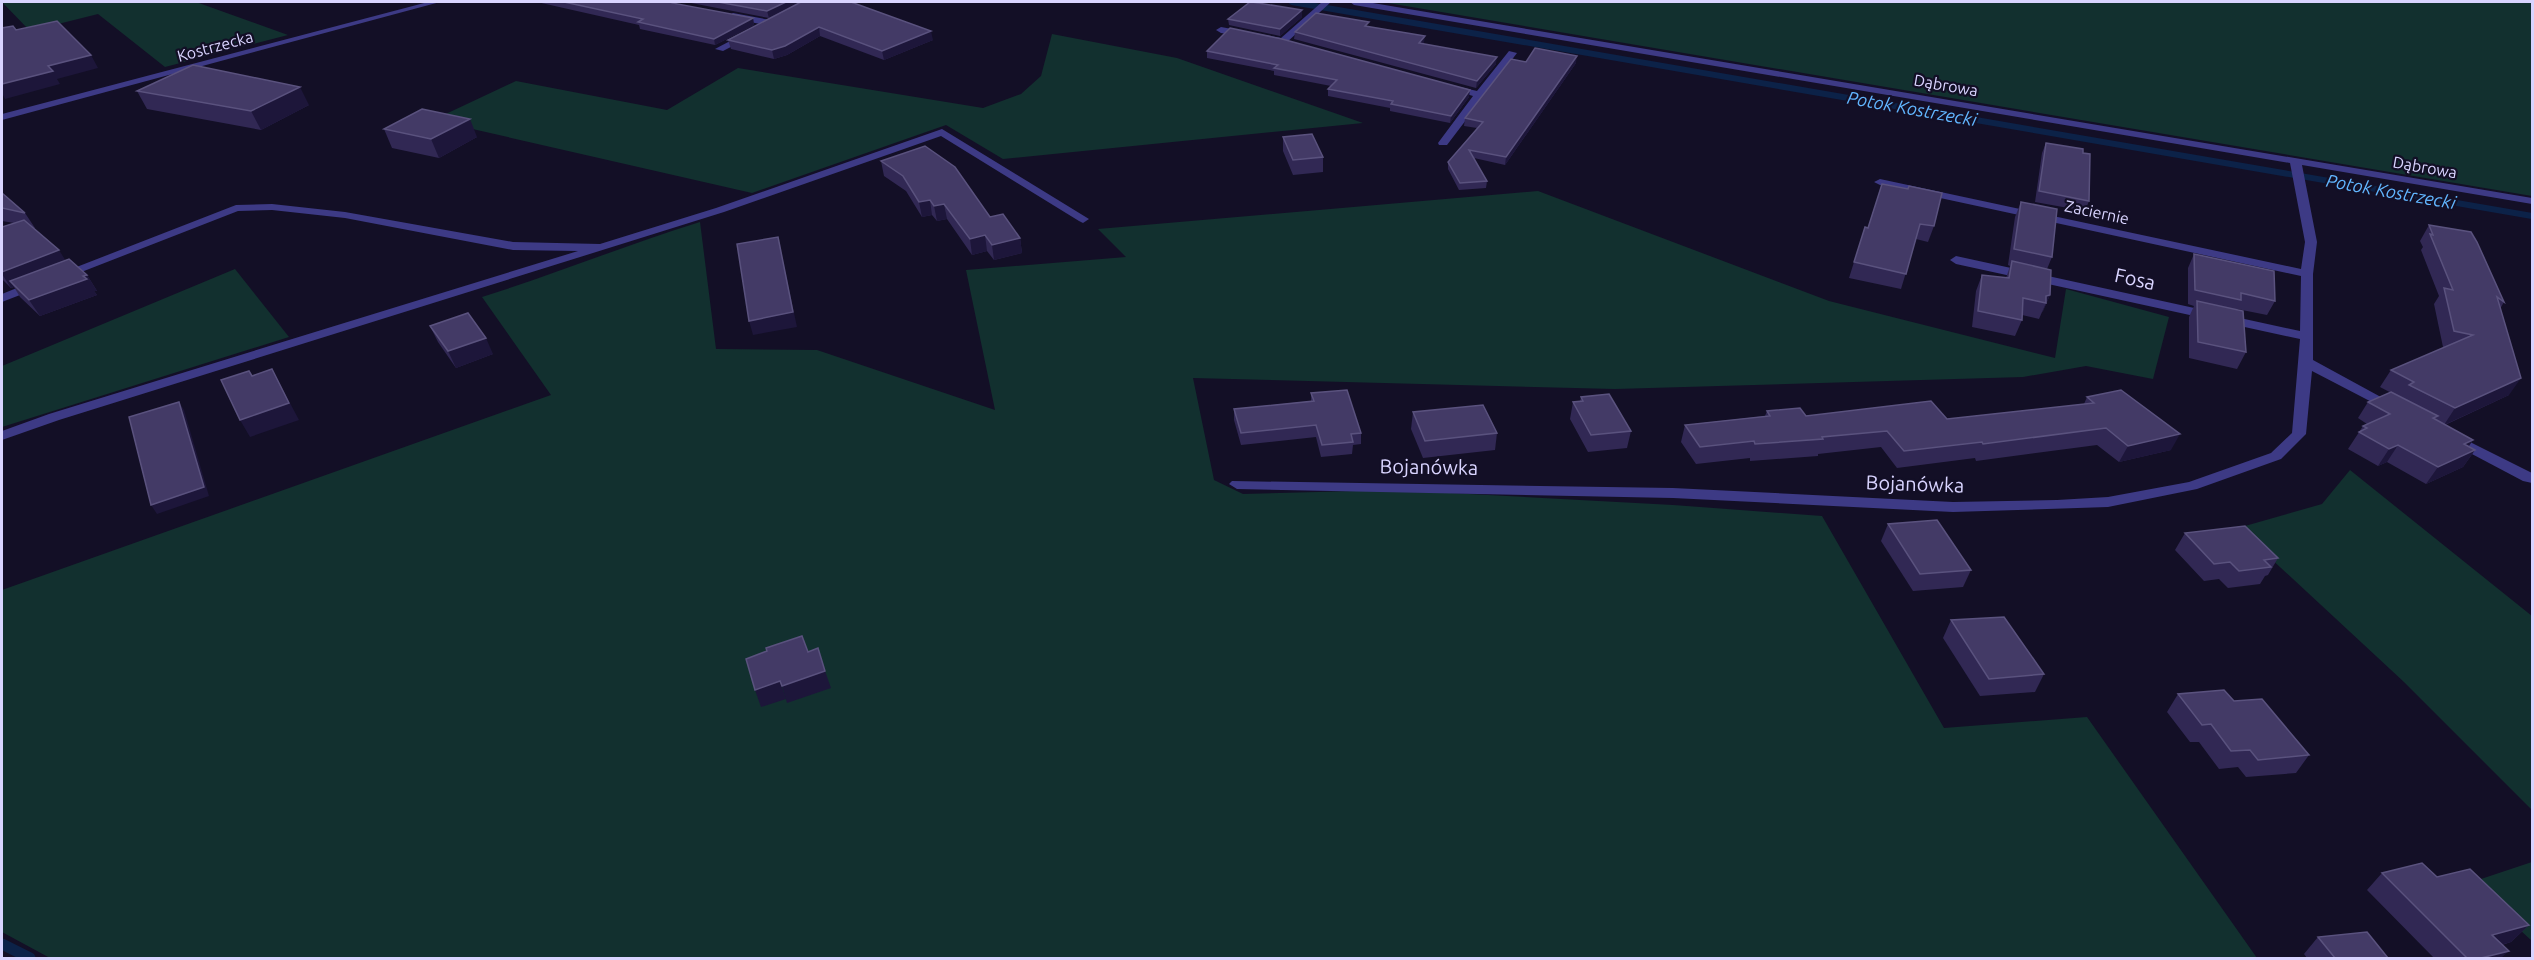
<svg xmlns="http://www.w3.org/2000/svg" width="2534" height="960" viewBox="0 0 2534 960" font-family="Ubuntu,sans-serif">
  <rect width="100%" height="100%" fill="#130f26"/>
  <g fill="#12302f">
    <path d="M2,2H196L288,35L165,67L98,14L30,31Z"/>
    <path d="M1382,2H2532V196Z"/>
    <path d="M1052,34L1177,58L1363,123L1003,159L946,125L752,193L433,120L516,81L667,110L738,68L983,108L1021,94L1041,76Z"/>
    <path d="M1538,191L1829,301L2055,358L2066,289L2169,317L2153,379L2086,366L2023,377L1615,389L1193,378L1214,480L1243,494L1394,490L1673,505L1822,516L1944,728L2087,717L2257,958H50L2,932V590L551,395L482,297C555,274 626,245 700,222L716,349L817,350L995,410L966,270L1126,257L1098,229Z"/>
    <path d="M235,269L289,337L2,427V366Z"/>
    <path d="M2350,470L2532,616V810L2404,682L2238,528L2322,504Z"/>
    <path d="M2532,862V941L2469,883Z"/>
  </g>
  <g fill="none" stroke-linecap="round" stroke-linejoin="round">
    <path stroke="#0c2248" stroke-width="6" d="M1292,2L2532,216"/>
    <path stroke="#0c2248" stroke-width="11" d="M2,944L30,958"/>
    <g fill="#3d3a85" fill-rule="evenodd">
      <path d="M428,2H440L2,120V114Z"/>
      <path d="M1322,2H1331L1286,43L1221,33L1216,30L1221,27L1281,38Z"/>
      <path d="M1350,2H1367L2532,198V204L2302,165L2317,242L2313,274V360L2401,408L2394,412L2389,411L2312,371L2306,434L2281,459L2197,489L2108,507L1953,512L1673,498L1237,489L1229,484L1232,481L1673,488L1953,502L2057,500L2108,497L2189,482L2271,453L2292,433L2300,339L1956,264L1950,260L1956,256L2300,331L2301,276L1880,185L1874,182L1880,179L2301,269L2305,242L2290,163L1354,5Z"/>
      <path d="M733,13L770,20L775,23L770,26L730,18L728,16Z"/>
      <path d="M747,32L752,35L750,37L723,51L715,49Z"/>
      <path d="M1509,51L1517,53L1447,145H1439L1438,143L1473,96L1447,88V84L1477,91Z"/>
      <path d="M942,129L1089,219L1083,223L1079,221L941,136L724,212L59,420L2,440V431L49,414L578,251L513,250L345,218L272,210L238,211L66,278H58L56,275L236,205L272,204L345,212L513,242L600,244L716,208Z"/>
      <path d="M34,281L40,285L38,288L2,302V294Z"/>
      <path d="M2458,436L2532,473V483L2523,481L2453,444L2451,441L2453,438Z"/>
    </g>
  </g>
  <g fill="#312854">
    <path d="M537,2H673L672,3L753,18L754,25L715,45L640,29L639,25Z"/>
    <path d="M686,2H801L769,18Z"/>
    <path d="M801,2L933,40L884,60L820,36L787,55L774,59L731,49L728,40Z"/>
    <path d="M1302,10V17L1280,36L1229,25L1228,19Z"/>
    <path d="M1368,26L1424,44L1496,64L1476,88L1294,39L1295,32Z"/>
    <path d="M1207,51L1469,97L1450,123L1390,111V108L1328,96V89L1331,86L1274,75V71L1207,58Z"/>
    <path d="M1526,62L1576,63L1505,165L1474,158L1487,181L1486,188L1459,190L1448,169V162L1477,128L1464,126L1465,118Z"/>
    <path d="M137,91L309,105L261,130L147,109Z"/>
    <path d="M384,129L477,137L439,158L392,148Z"/>
    <path d="M1283,137L1323,157V172L1293,175L1283,151Z"/>
    <path d="M2046,143L2089,201L2085,211L2035,202L2042,153Z"/>
    <path d="M881,161L990,217L1020,238L1022,253L994,260L987,251L972,255L947,219L937,221L932,215L922,217L906,191L884,176Z"/>
    <path d="M1882,184L1934,226L1928,242L1916,239L1901,289L1849,278L1865,227L1868,228Z"/>
    <path d="M2,193L25,213L35,228H33L65,260L87,275L97,291H94L97,295L40,316L20,297L14,287L11,288L2,279V227L14,223L2,221Z"/>
    <path d="M2021,202L2052,257L2047,269L2050,295L2043,311L2042,312L2039,319L2022,315V320L2015,336L1972,327L1976,291L1982,275L2006,278L2010,266L2008,265L2015,217Z"/>
    <path d="M2429,225L2504,302L2500,309L2509,395L2445,425L2473,440L2469,446L2475,450L2463,467L2426,484L2387,462L2378,466L2348,449L2363,426L2367,424L2358,418L2368,402L2399,397L2380,387L2391,370L2444,348L2443,347L2434,304L2439,296L2421,250L2423,247L2420,241Z"/>
    <path d="M2194,254L2275,301L2267,315L2237,309L2246,352L2237,369L2189,358V317L2194,306L2188,304V268Z"/>
    <path d="M430,326L493,354L456,368L438,342Z"/>
    <path d="M1311,393L1361,433V444L1353,445L1352,454L1321,457L1316,437L1241,445L1234,420V409L1311,401Z"/>
    <path d="M1581,397L1631,431L1627,448L1588,452L1570,419L1573,402L1580,401Z"/>
    <path d="M2087,397L2171,450L2119,462L2097,445L1976,461L1975,458L1897,468L1881,447L1818,454V456L1750,461V458L1696,464L1681,442L1685,425L1765,416L1767,411L1806,416L1947,419L2084,404Z"/>
    <path d="M1413,412L1497,433L1495,450L1423,458L1411,429Z"/>
    <path d="M1888,524L1971,570L1963,587L1913,591L1881,541Z"/>
    <path d="M2185,533L2278,558L2268,575L2265,576L2260,584L2228,588L2219,579L2204,581L2175,550Z"/>
    <path d="M1951,620L2044,674L2035,692L1980,696L1943,638Z"/>
    <path d="M2178,694L2234,701L2309,755L2296,773L2246,777L2238,767L2219,769L2199,742H2190L2167,712Z"/>
    <path d="M2382,873L2437,877L2529,925L2511,942L2502,945L2501,958H2434L2367,890Z"/>
    <path d="M2318,937L2388,958H2307L2304,954Z"/>
  </g>
  <g fill="#1d163a">
    <path d="M786,2H801L769,18L767,11Z"/>
    <path d="M1302,10V17L1280,36V29Z"/>
    <path d="M753,18L754,25L715,45L714,39Z"/>
    <path d="M819,27L820,36L787,55L774,59L772,50Z"/>
    <path d="M931,31L933,40L884,60L882,51Z"/>
    <path d="M1425,36L1424,43L1418,50L1419,43Z"/>
    <path d="M91,55L98,68L57,79L60,84L5,99L2,93V84L48,66Z"/>
    <path d="M1577,56L1576,63L1505,165L1506,157Z"/>
    <path d="M1497,57L1496,64L1476,88L1477,81Z"/>
    <path d="M300,87L309,105L261,130L251,111Z"/>
    <path d="M1470,90L1469,97L1450,123L1451,116Z"/>
    <path d="M470,119L477,137L439,158L431,139Z"/>
    <path d="M930,200L932,215L922,217L919,202Z"/>
    <path d="M944,204L947,219L937,221L934,206Z"/>
    <path d="M985,235L987,251L972,255L970,239Z"/>
    <path d="M778,237L797,327L753,335L749,321Z"/>
    <path d="M1020,238L1022,253L994,260L992,245Z"/>
    <path d="M59,250L69,266L10,281L14,287L11,288L2,274V272Z"/>
    <path d="M87,275L97,291H94L97,295L40,316L29,300Z"/>
    <path d="M2050,295L2043,311L2042,312L2046,303V296Z"/>
    <path d="M486,338L493,354L456,368L448,351Z"/>
    <path d="M272,369L299,420L250,437L240,420Z"/>
    <path d="M2521,378L2509,395L2444,425L2455,408Z"/>
    <path d="M179,402L184,410L209,496L157,514L151,505Z"/>
    <path d="M2180,434L2171,450L2119,462L2128,446Z"/>
    <path d="M2473,440L2462,456L2475,450L2463,467L2426,484L2438,467L2464,444Z"/>
    <path d="M2398,445L2387,462L2378,466L2389,449Z"/>
    <path d="M825,671L831,688L787,703L782,686Z"/>
    <path d="M780,681L786,699L761,707L755,690Z"/>
    <path d="M2529,925L2511,942L2475,952L2492,935Z"/>
    <path d="M2509,951L2501,958H2481Z"/>
  </g>
  <g fill="#433a66" stroke="#5a527e" stroke-width="1.5">
    <path d="M564,2H672V3L753,18L714,39L638,22L643,19Z"/>
    <path d="M718,2H786L767,11Z"/>
    <path d="M801,2H851L931,31L882,51L819,27L785,46L772,50L728,40Z"/>
    <path d="M1250,2H1252L1302,10L1280,29L1228,19Z"/>
    <path d="M1316,13L1369,22L1365,26L1425,36L1419,43L1497,57L1477,81L1295,32Z"/>
    <path d="M57,21L91,55L48,66L53,71L2,84V28L13,26L16,30Z"/>
    <path d="M1230,28L1282,39L1470,90L1451,116L1391,104L1393,101L1328,89L1337,80L1274,68L1278,65L1207,51Z"/>
    <path d="M1535,48L1577,56L1506,157L1469,150L1487,181L1460,183L1448,162L1483,122L1465,118L1511,59L1526,62Z"/>
    <path d="M193,65L300,87L251,111L137,91Z"/>
    <path d="M422,109L470,119L431,139L384,129Z"/>
    <path d="M1312,134L1323,157L1293,160L1283,137Z"/>
    <path d="M2046,143L2083,149V153L2090,154L2089,201L2039,191Z"/>
    <path d="M925,146L955,167L990,217L1003,214L1020,238L992,245L985,235L970,239L944,204L934,206L930,200L919,202L903,176L881,161Z"/>
    <path d="M1882,184L1908,189L1909,186L1942,193L1934,226L1920,224L1906,274L1854,262L1865,227L1868,228Z"/>
    <path d="M2,193L25,213L2,208Z"/>
    <path d="M2021,202L2057,209L2052,257L2014,249Z"/>
    <path d="M24,220L59,250L2,272V227Z"/>
    <path d="M2429,225L2471,232L2477,242L2504,302L2497,297L2521,378L2455,408L2409,385L2414,382L2391,370L2473,335L2454,331L2444,288L2453,290L2430,234L2433,235Z"/>
    <path d="M778,237L793,312L749,321L737,244Z"/>
    <path d="M2194,254L2274,271L2275,301L2241,293V300L2195,290Z"/>
    <path d="M69,259L87,275L83,276L87,279L29,300L10,281Z"/>
    <path d="M2012,261L2051,270L2050,295L2046,296V303L2023,298L2022,320L1978,311L1982,275L2009,278Z"/>
    <path d="M2197,301L2243,311L2246,352L2198,342Z"/>
    <path d="M468,313L486,338L448,351L430,326Z"/>
    <path d="M272,369L289,403L240,420L221,380L249,371L252,376Z"/>
    <path d="M1347,390L1361,433L1351,434L1353,442L1322,445L1316,425L1241,433L1234,409L1314,401L1311,393Z"/>
    <path d="M2121,390L2180,434L2128,446L2106,428L1983,444L1982,442L1904,451L1887,431L1822,437L1823,439L1755,444L1754,441L1700,447L1685,425L1770,416L1767,411L1800,408L1806,416L1931,401L1947,419L2094,403L2087,397Z"/>
    <path d="M2391,392L2438,416L2433,418L2473,440L2464,444L2475,450L2438,467L2398,445L2389,449L2359,432L2367,428L2363,426L2390,414L2368,402Z"/>
    <path d="M1609,394L1631,431L1591,435L1573,402L1583,401L1581,397Z"/>
    <path d="M179,402L204,487L151,505L129,417Z"/>
    <path d="M1483,405L1497,433L1425,441L1413,412Z"/>
    <path d="M1937,520L1971,570L1920,574L1888,524Z"/>
    <path d="M2245,526L2278,558L2264,560L2271,567L2239,571L2230,562L2214,564L2185,533Z"/>
    <path d="M2004,617L2044,674L1989,679L1951,620Z"/>
    <path d="M802,636L808,652L818,648L825,671L782,686L780,681L755,690L746,659L767,651L766,648Z"/>
    <path d="M2224,690L2234,701L2262,699L2309,755L2258,760L2250,750L2231,751L2211,724L2202,725L2178,694Z"/>
    <path d="M2422,863L2437,877L2470,869L2529,925L2492,935L2509,951L2481,958H2467L2382,873Z"/>
    <path d="M2367,932L2388,958H2335L2318,937Z"/>
  </g>
  <g text-anchor="middle" stroke-width="4.5" stroke-linejoin="round" paint-order="stroke">
    <g font-size="16" fill="#d9d4ff" stroke="#130f26">
      <text transform="translate(215 46) rotate(-15)" y="6">Kostrzecka</text>
      <text transform="translate(1946 85) rotate(10)" y="6">Dąbrowa</text>
      <text transform="translate(2425 167) rotate(10)" y="6">Dąbrowa</text>
      <text transform="translate(2097 212) rotate(12)" y="6">Zaciernie</text>
    </g>
    <g font-size="18" font-style="italic" fill="#62b6ff" stroke="#130f26">
      <text transform="translate(1912 109) rotate(10)" y="6">Potok Kostrzecki</text>
      <text transform="translate(2391 192) rotate(10)" y="6">Potok Kostrzecki</text>
    </g>
    <g font-size="20" fill="#d9d4ff" stroke="#130f26">
      <text transform="translate(2135 279) rotate(12)" y="7">Fosa</text>
      <text transform="translate(1429 467) rotate(1)" y="7">Bojanówka</text>
      <text transform="translate(1915 484) rotate(2)" y="7">Bojanówka</text>
    </g>
  </g>
  <rect width="2534" height="960" fill="none" stroke="#d9d4ff" stroke-width="6"/>
</svg>
